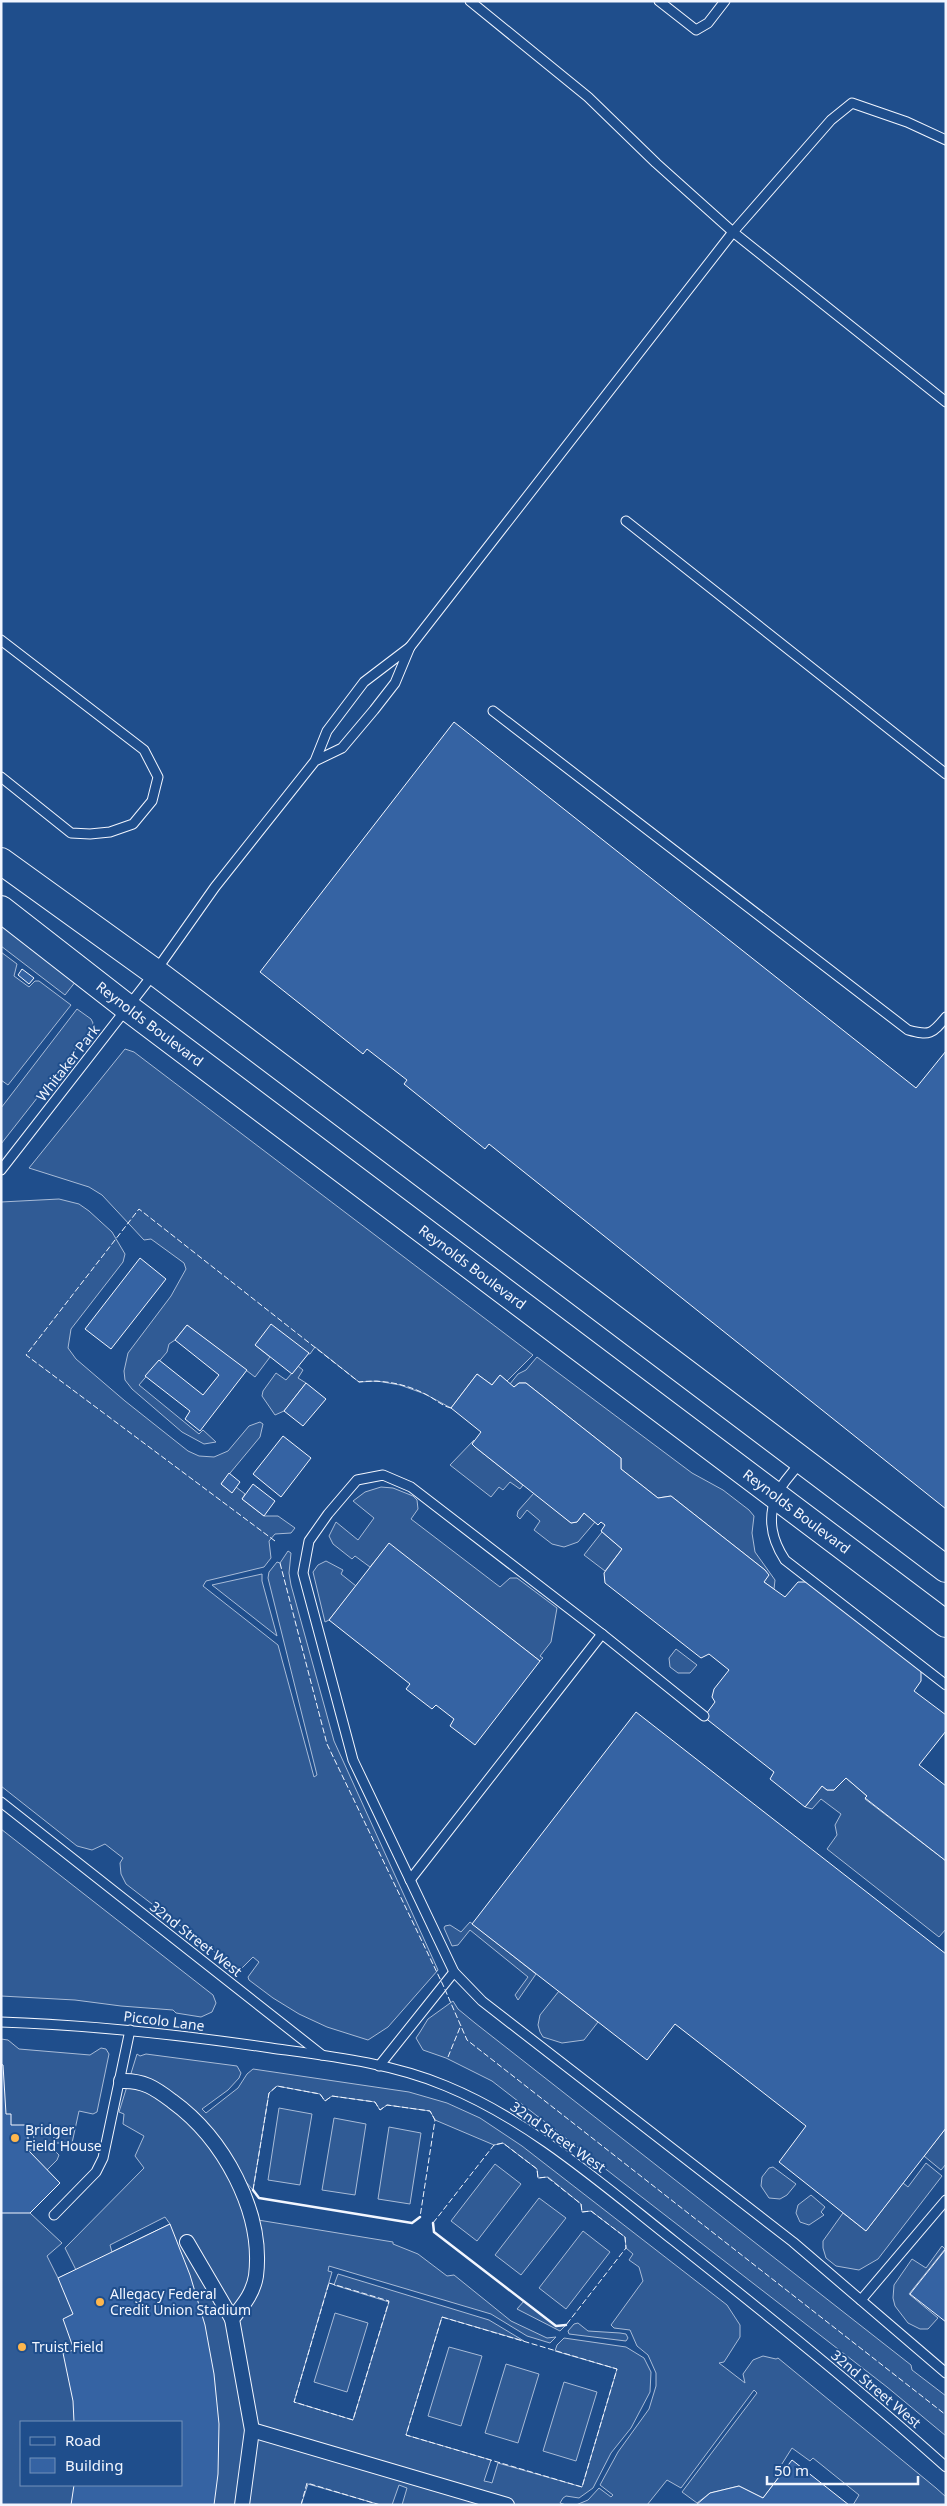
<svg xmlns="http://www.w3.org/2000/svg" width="947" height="2506" viewBox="0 0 947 2506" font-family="'Noto Sans',sans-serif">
  <rect width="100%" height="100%" fill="#1f4e8c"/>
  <g fill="#305b95" stroke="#a8bbd7" fill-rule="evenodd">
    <path d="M1,924L76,981L65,995L1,946Z"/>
    <path d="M1,952L17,964L14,976L29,987L35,981H39L71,1005L8,1085L1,1080Z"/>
    <path d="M77,1009L91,1019L93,1023L92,1028L1,1144V1108Z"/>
    <path d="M125,1049L134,1052L533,1355L507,1381L500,1375L492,1385L477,1374L451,1408L425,1394L400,1385L377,1381L359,1382L315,1347L310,1354L255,1345L270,1357L255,1377L187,1325L175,1340L169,1344L167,1352L139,1385L199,1434L203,1430L216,1442L204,1444L182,1432L132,1389L125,1380L124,1371L128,1353L171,1296L186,1269L184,1263L151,1239L144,1240L102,1195L89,1187L29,1168Z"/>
    <path d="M59,1199L79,1204L89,1211L112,1232L125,1254L123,1262L71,1329L68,1348L76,1359L125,1401L188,1451L199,1456L214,1457L228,1451L249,1426L260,1422L263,1424L260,1437L221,1484L231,1492L236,1487L245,1494L242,1499L264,1516H278L295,1528L291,1533L275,1534L269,1541L271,1558L264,1567L206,1581L203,1586L278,1645L314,1777L317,1775L268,1578L269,1572L277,1562L280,1563L288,1551L291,1553L289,1573L291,1585L334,1741L438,1970L388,2027L368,2040L327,2027L299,2014L273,1998L249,1980L248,1977L259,1962L253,1957L239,1971L126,1884L121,1874L120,1863L123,1858L105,1844L92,1850L77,1846L1,1786V1202Z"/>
    <path d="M537,1357L692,1473L723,1490L749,1510L754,1516L752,1533L755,1552L775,1580L774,1589L764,1582L768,1575L765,1570L671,1496L658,1498L621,1469V1458L526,1383H519L514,1387L510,1384L518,1374L526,1370Z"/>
    <path d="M298,1366L303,1370L298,1378L306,1383L284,1411L275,1415L262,1396L263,1391L276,1373L286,1380Z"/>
    <path d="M474,1440L472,1444L475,1447L523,1485L520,1489L510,1482L503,1490L499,1487L491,1497L450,1465Z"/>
    <path d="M381,1487L393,1488L413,1496L417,1500L418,1509L411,1519L500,1587L510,1578H517L557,1608L551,1642L540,1656L543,1658L540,1661L389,1544L370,1567L355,1556L352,1559L333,1544L329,1536L336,1522L358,1540L374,1518L353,1501L365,1492Z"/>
    <path d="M534,1493L571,1523L577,1522L584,1513L595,1522L578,1542L564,1547L552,1544L534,1530L540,1521L527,1510L520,1519L517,1516L518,1511Z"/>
    <path d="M602,1532L622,1549L605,1571L584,1555Z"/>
    <path d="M326,1561L343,1570L341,1574L356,1586L329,1620L325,1622L313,1572L318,1565Z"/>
    <path d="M262,1574V1581L277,1636L212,1585Z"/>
    <path d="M676,1649L697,1665L690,1673H678L670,1667L669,1658Z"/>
    <path d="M846,1778L867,1796L865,1799L946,1861V1929L939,1937L827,1849L837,1835L835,1825L841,1814L821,1799L812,1809L805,1807L822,1786L827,1790H834Z"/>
    <path d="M1,1829L213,1995L216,2003L212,2012L201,2017L176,2013L173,2010L121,2006L75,2000L1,1996Z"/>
    <path d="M470,1922L536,1974L518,2000L515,1995L528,1977L470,1930L458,1945L452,1946L444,1928L445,1926L450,1925L461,1932Z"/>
    <path d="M559,1991L598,2022L584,2040L562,2043L543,2037L540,2032L538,2025L540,2015Z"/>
    <path d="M453,2001L458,2009L475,2023L911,2365L912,2370L946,2396V2436L887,2387L492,2081L446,2058L423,2050L416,2038L420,2032L428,2019Z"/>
    <path d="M1,2039L8,2040L19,2049L90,2055L101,2048L106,2049L109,2054L97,2112L93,2114L79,2111L72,2143H34L33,2125L27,2126L28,2150H54L59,2155L57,2160L47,2170L60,2183L30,2213L62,2243L47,2256L58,2278L76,2270L65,2248L144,2168L135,2156L144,2136L123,2124L124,2114L119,2112L137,2054L140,2056L146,2054L237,2066L241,2073L239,2078L228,2090L202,2109L206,2113L238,2088L247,2074L253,2069L409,2092L447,2103L480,2118L522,2146L727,2305L740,2325V2337L724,2362L719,2363L745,2383L743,2374L753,2360L763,2356L776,2359L778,2358L936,2488L946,2497V2505H853L859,2495L813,2458L810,2461L792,2448L780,2467L784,2470L763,2498L739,2486L710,2493L697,2503L682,2492L757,2393L754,2390L681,2488L667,2480L647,2505H576L588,2500L599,2488L611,2497L613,2495L600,2485L618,2452L649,2409L656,2386V2373L648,2355L637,2346L630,2330L614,2328L611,2325L643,2281L639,2267L629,2260L633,2254L626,2248L625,2237L591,2211L582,2212L581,2204L548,2177L538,2178L537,2169L503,2143L494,2145L435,2120L430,2111L387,2105L380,2110L375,2102L332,2096L325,2101L320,2094L277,2086L269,2093L253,2190L245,2181L241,2184L251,2214L258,2216V2220L393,2242V2244L418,2254L447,2276L454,2275L511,2321L547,2338L556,2337L550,2343L527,2336L491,2314L329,2266L328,2271L332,2272L294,2402L353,2420L389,2302L334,2285L338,2274L489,2320L524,2341L442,2317L406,2435L491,2460L484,2481L489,2482L492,2483L498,2463L582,2487L617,2369L555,2351L557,2345L564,2338L626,2347L644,2358L651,2372L650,2392L631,2428L611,2453L593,2488L579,2498L566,2496L563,2498L560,2503L566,2505H402L407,2488L399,2485L392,2505H381L308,2484L301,2505H1ZM165,2217L170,2224L112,2252L110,2245ZM21,2422H181V2485H21Z"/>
    <path d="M279,2108L312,2114L300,2185L268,2180Z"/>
    <path d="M334,2118L366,2124L355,2195L322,2190Z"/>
    <path d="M389,2127L421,2133L410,2204L378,2199Z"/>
    <path d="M946,2128V2164L941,2170L924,2156Z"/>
    <path d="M926,2163L942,2176L878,2259L859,2270L836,2266L826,2258L823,2248V2241L843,2213L866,2231L903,2183L908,2187Z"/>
    <path d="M495,2164L521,2184L477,2241L451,2221Z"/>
    <path d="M773,2167L796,2184L787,2195L780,2199L769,2198L761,2186L762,2177L769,2168Z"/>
    <path d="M811,2195L825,2207L821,2212L824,2215L809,2225L800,2222L796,2213L798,2205Z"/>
    <path d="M539,2198L566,2218L521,2275L495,2255Z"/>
    <path d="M583,2231L610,2252L566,2309L539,2288Z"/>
    <path d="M942,2246L945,2249L909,2294L938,2318L928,2329H920L908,2323L895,2306L893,2298L894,2285L912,2259L926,2268Z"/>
    <path d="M524,2301L556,2326L566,2325L560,2331L517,2309Z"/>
    <path d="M335,2313L368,2323L347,2392L314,2382Z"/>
    <path d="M578,2323L588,2331L620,2333L626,2334L628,2338L626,2341L569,2334L568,2331L574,2324Z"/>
    <path d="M449,2347L482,2356L461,2426L428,2416Z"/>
    <path d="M506,2364L539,2374L518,2443L485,2433Z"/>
    <path d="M564,2382L597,2392L576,2461L543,2451Z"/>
  </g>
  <g fill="#3563a3" stroke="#f2f6ff">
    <path d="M454,722L916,1088L946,1051V1509L489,1144L485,1149L404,1084L407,1080L367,1049L363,1054L260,972Z"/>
    <path d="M22,969L34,978L29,984L18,975Z"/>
    <path d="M140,1258L166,1279L111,1349L85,1329Z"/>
    <path d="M271,1324L309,1353L292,1374L255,1345Z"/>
    <path d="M187,1325L247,1370L200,1431L185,1419L190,1411L145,1376L159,1360L203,1395L219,1375L175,1340Z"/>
    <path d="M477,1374L492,1385L500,1375L514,1387L519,1383H526L621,1458V1469L658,1498L671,1496L765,1570L769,1575L764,1582L785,1597L798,1582H806L921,1670V1681L914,1691L946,1715V1731L919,1765L946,1786V1861L865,1798L867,1796L846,1778L834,1790H827L822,1786L805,1807L770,1779L774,1772L704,1717L715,1702L712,1697L714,1689L729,1670L709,1654L701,1658L605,1583L604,1573L622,1549L601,1531L605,1525L601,1522L598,1525L584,1513L577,1522L571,1523L475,1447L472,1444L481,1432L451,1408Z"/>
    <path d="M306,1383L326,1399L303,1426L284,1411Z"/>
    <path d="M283,1436L311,1458L281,1497L253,1474Z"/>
    <path d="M229,1473L240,1482L232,1493L221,1484Z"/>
    <path d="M253,1484L275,1501L264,1516L242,1499Z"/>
    <path d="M389,1543L540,1661L475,1745L450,1726L454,1719L436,1705L432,1709L406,1689L410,1684L329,1620Z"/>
    <path d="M636,1712L946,1954V2128L866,2231L779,2162L806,2126L675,2024L647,2060L472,1924Z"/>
    <path d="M1,2064L3,2065L6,2114H11V2125H27L29,2151L60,2183L30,2213H1Z"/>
    <path d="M170,2224L190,2275L205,2325L214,2374L219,2424L218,2474L214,2505H71L74,2485H181V2422H74L73,2401L63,2353L74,2350L63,2319L73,2314L58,2278Z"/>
    <path d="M945,2250L946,2251V2322L910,2294Z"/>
    <path d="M792,2460L849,2505H696L710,2493L739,2486L763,2498Z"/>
  </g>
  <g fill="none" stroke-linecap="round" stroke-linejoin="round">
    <g stroke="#f2f6ff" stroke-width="11">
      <g id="service">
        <path d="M470,1L588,97L656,163L733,232L831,120L852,103L907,122L946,140"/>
        <path d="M659,1L696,30L708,23L725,1"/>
        <path d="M626,521L946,774"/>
        <path d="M1,640L144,750L158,777L152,801L133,824L110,832L90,834L71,833L1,777"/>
        <path d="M410,647L733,232L946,402"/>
        <path d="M493,711L908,1030C930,1036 932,1034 946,1017"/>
        <path d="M1,1170L155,972L215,887L315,761L327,731L364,682L410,647L395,683L374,710L342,748L315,761"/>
        <path d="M801,1461C794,1472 780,1484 776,1497C767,1520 772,1540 785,1560L946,1685"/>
        <path d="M602,1634L411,1487L383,1475L357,1480L328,1514L309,1541L303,1573L353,1760L454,1972L482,2001L793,2242L946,2373"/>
        <path d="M1,1802L322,2055"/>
        <path d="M410,1880L602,1634L704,1716"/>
        <path d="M1,2022C92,2025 182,2035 271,2048C329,2056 392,2063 446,2086C531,2121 603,2185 674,2241C766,2314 858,2388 946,2467"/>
        <path d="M379,2066L454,1972"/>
        <path d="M54,2215L96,2172L103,2158L130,2030"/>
        <path d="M861,2300L946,2200"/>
      </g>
    </g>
    <g stroke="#f2f6ff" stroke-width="16">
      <g id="pedestrian">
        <path d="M121,2081C143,2080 155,2088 172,2101C223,2138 264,2211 256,2276C253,2294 243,2305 232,2319L252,2430L507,2505"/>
        <path d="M187,2242L232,2319"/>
        <path d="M242,2505L252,2430"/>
      </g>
    </g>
    <g stroke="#f2f6ff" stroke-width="28">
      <g id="secondary">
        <path d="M1,861L155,972L946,1569"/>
        <path id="s1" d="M1,909L128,1008L946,1624"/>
      </g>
    </g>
    <use href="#service" stroke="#1f4e8c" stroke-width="9"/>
    <use href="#pedestrian" stroke="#1f4e8c" stroke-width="14"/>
    <use href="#secondary" stroke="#1f4e8c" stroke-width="26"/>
    <g stroke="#f2f6ff" stroke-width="1" stroke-dasharray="6 2.5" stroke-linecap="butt">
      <path d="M275,1541L26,1355L139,1209L359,1382C382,1379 407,1384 427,1395C435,1399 442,1406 451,1408"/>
      <path d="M280,1563L327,1744L443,1985L467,2040L946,2415"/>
      <path d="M448,2057L461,2025"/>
      <path d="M253,2190L269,2093L277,2086L320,2094L325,2101L332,2096L375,2102L380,2110L387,2105L430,2111L435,2120L420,2217"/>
      <path d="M433,2223L494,2145L503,2143L537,2169L538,2178L547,2177L581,2204L582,2212L591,2211L625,2237L626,2248L566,2325"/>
      <path d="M329,2283L389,2301L353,2420L294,2402Z"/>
      <path d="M442,2317L617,2369L582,2487L406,2435Z"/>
      <path d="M301,2505L307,2483L380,2505"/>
    </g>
    <g stroke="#f2f6ff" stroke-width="2.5">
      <path d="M253,2190L259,2198L412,2223L420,2217"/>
      <path d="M433,2223L434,2232L556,2326L566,2325"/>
    </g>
  </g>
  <g fill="#ffb74d" stroke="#1f4e8c" stroke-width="2">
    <circle cx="15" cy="2138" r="5"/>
    <circle cx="100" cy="2302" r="5"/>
    <circle cx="22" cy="2347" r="5"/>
  </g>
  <g text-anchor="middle" stroke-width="4" stroke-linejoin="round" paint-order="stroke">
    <g font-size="14" fill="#f2f6ff" stroke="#1f4e8c">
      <text dy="5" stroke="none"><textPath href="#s1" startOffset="188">Reynolds Boulevard</textPath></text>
      <text transform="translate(68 1063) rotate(-52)" y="5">Whitaker Park</text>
      <text dy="5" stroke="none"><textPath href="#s1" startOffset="592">Reynolds Boulevard</textPath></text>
      <text dy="5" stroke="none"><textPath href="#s1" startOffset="998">Reynolds Boulevard</textPath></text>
      <text transform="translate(196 1939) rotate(38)" y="5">32nd Street West</text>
      <text transform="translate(164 2021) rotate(7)" y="5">Piccolo Lane</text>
      <text transform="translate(558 2137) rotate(35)" y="5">32nd Street West</text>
      <text transform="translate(876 2389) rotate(40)" y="5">32nd Street West</text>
    </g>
    <g font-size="14" fill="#f2f6ff" stroke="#1f4e8c" text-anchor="start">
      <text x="25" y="2135">Bridger<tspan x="25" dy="16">Field House</tspan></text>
      <text x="110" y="2299">Allegacy Federal<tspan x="110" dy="16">Credit Union Stadium</tspan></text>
      <text x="32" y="2352">Truist Field</text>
    </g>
  </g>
  <rect width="947" height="2506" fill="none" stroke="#f2f6ff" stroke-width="5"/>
  <rect x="20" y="2421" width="162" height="65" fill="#1f4e8c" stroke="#7391ba"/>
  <rect x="30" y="2437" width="25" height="8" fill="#1f4e8c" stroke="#7391ba"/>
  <text x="65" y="2446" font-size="15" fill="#f2f6ff">Road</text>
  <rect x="30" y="2458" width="25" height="15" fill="#3563a3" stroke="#7391ba"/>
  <text x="65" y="2471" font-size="15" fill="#f2f6ff">Building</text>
  <path d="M767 2476v8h151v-8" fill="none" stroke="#f2f6ff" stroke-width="2.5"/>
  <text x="774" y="2476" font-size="15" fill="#f2f6ff" stroke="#1f4e8c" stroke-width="4" paint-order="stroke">50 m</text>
</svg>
